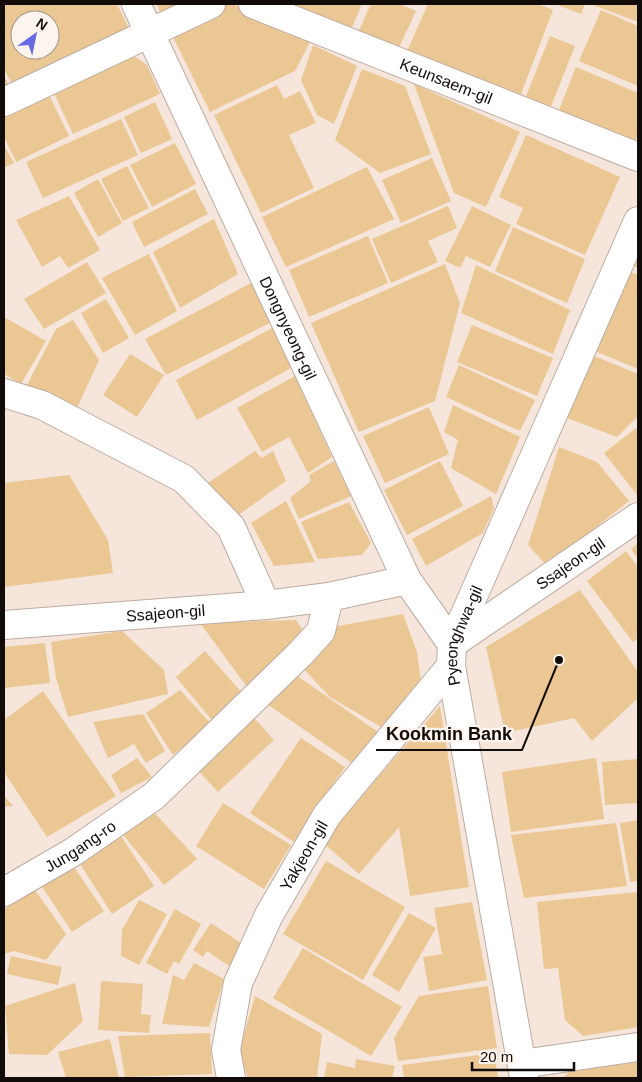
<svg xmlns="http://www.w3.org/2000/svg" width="642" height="1082" viewBox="0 0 642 1082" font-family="Arial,sans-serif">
  <rect width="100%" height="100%" fill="#f5e5da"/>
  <g fill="#ebc794" fill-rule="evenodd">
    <path d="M4,4H117L131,33L14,88L4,69ZM20,20H50V50H20Z"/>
    <path d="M157,4H194L162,17Z"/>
    <path d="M227,4H233L310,42L295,71L210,112L170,31Z"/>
    <path d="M281,4H362L349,34Z"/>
    <path d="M371,4H399L416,11L396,54L356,37Z"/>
    <path d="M428,4H538L553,10L518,102L404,58Z"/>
    <path d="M555,4H585L581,14Z"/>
    <path d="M590,4H638V22Z"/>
    <path d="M601,10L638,26V86L579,61Z"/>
    <path d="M550,36L575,46L548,114L523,104Z"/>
    <path d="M313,45L357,66L334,124L317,115L301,80Z"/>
    <path d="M129,53L147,65L160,94L73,134L52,89Z"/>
    <path d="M576,67L638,93V134L633,148L556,118Z"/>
    <path d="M362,69L405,86L431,154L380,173L335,140Z"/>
    <path d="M4,75L11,90L4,93Z"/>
    <path d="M414,84L520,132L486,207L454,193Z"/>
    <path d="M277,85L284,99L300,91L316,123L289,135L314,188L261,213L214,115Z"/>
    <path d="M47,91L69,136L16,162L4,137V112Z"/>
    <path d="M155,102L172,139L141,153L124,117Z"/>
    <path d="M121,119L138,155L43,198L26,162Z"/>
    <path d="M526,135L620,177L585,255L516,224L523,208L499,197Z"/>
    <path d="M175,143L196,184L152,207L130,165Z"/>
    <path d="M4,145L14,163L4,168Z"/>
    <path d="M432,158L451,201L401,223L382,180Z"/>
    <path d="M127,166L149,208L123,221L101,179Z"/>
    <path d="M367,167L394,219L286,267L262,217Z"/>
    <path d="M98,179L122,223L98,237L74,193Z"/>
    <path d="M195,189L208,214L144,247L132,222Z"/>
    <path d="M69,196L100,250L68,268L60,256L42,267L16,220Z"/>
    <path d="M448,206L457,228L428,241L438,262L391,283L372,239Z"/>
    <path d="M472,206L511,225L490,267L466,256L460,268L445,261Z"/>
    <path d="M214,219L238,274L180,308L153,252Z"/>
    <path d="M513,227L585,259L567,303L495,271Z"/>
    <path d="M368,236L388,283L309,317L289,270Z"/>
    <path d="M638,250V268L632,265Z"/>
    <path d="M149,254L177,311L135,335L102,278Z"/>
    <path d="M87,262L106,293L44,329L24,299Z"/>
    <path d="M445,264L460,303L435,401L359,432L311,323Z"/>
    <path d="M476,265L570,310L553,354L461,313Z"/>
    <path d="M629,271L638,275V369L597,352Z"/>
    <path d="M253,282L270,323L166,375L145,339Z"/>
    <path d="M106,299L129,338L103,353L81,313Z"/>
    <path d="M4,317L46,341L21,384L4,374Z"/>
    <path d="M73,320L99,360L77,408L27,385L56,329Z"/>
    <path d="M472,325L553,358L537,396L457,362Z"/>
    <path d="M274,327L293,367L197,420L176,380Z"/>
    <path d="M130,354L164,375L137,417L103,395Z"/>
    <path d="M592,355L638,374V416L617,437L567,418Z"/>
    <path d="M459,365L535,400L520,431L446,397Z"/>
    <path d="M295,376L332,457L308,473L289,437L262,452L237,408Z"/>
    <path d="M453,405L520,437L496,494L451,468L458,440L444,432Z"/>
    <path d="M429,407L449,454L385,483L363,436Z"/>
    <path d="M636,428L638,431V496L604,453Z"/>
    <path d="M559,447L597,462L629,501L547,566L528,545Z"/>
    <path d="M255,451L262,458L273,451L286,481L230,521L202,487Z"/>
    <path d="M334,461L351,496L299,519L290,498L311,481L309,475Z"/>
    <path d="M440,461L463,506L407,535L384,490Z"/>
    <path d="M69,475L108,540L113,573L4,587V483Z"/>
    <path d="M491,496L494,508L483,533L426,566L412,539Z"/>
    <path d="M286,501L315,562L274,566L251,523Z"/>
    <path d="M349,502L371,543L362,555L318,559L301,522Z"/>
    <path d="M638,543V559L631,549Z"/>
    <path d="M626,551L638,567V638L633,642L587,581Z"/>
    <path d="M580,590L638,672V698L592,741L574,718L505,733L486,647Z"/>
    <path d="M403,614L417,652L421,682L381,727L330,697L298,663L338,626Z"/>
    <path d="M296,620L308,639L250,691L200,623Z"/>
    <path d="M122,631L164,670L168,694L68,717L56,678L51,642Z"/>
    <path d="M45,643L50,683L4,688V647Z"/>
    <path d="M205,651L244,695L216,725L176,677Z"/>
    <path d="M290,671L378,732L355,765L267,704Z"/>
    <path d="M180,690L212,725L173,755L146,713Z"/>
    <path d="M43,691L116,796L47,837L4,772V720Z"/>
    <path d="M440,706L469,887L410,896L399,827L359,874L322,842Z"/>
    <path d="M248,711L274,740L218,792L191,763Z"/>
    <path d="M143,714L165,751L146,763L134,744L108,758L93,722Z"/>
    <path d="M301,738L345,767L294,842L250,813Z"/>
    <path d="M137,758L152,777L121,793L111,775Z"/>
    <path d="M596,758L604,819L511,832L502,772Z"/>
    <path d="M638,759V803L605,805L602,762Z"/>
    <path d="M4,796L13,806L4,807Z"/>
    <path d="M223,803L291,845L264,889L196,846Z"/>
    <path d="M151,809L197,859L164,885L120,831Z"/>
    <path d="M638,820V881L630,882L620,823Z"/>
    <path d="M616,823L627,886L524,898L511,835Z"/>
    <path d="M117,830L154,886L112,914L75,856Z"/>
    <path d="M70,861L104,911L72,932L39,882Z"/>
    <path d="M326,861L405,907L363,980L283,934Z"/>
    <path d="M35,890L66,934L46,960L14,951L4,954V909Z"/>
    <path d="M638,892V1027L583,1036L565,1020L558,968L544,969L537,902Z"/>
    <path d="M139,900L167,914L139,965L121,956L122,930Z"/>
    <path d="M472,902L487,980L429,991L423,957L442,954L434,908Z"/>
    <path d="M175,909L201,924L179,964L174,961L167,974L146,963Z"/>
    <path d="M409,913L436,928L399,992L372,975Z"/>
    <path d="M211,923L244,945L229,966L207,951L203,957L193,950Z"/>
    <path d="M303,948L402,1007L371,1056L273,998Z"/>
    <path d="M11,956L62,967L58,985L7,974Z"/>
    <path d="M194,963L224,979L209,1027L162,1024L173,975L184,980Z"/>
    <path d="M101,981L143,984L141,1014L151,1015L149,1033L98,1030Z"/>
    <path d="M75,983L83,1021L47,1055L9,1054L5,1006Z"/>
    <path d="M488,986L497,1048L398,1061L394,1038L419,996Z"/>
    <path d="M255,996L322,1034L317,1078H248L239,1052Z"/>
    <path d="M210,1033L212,1074L125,1077L118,1036Z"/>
    <path d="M110,1039L119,1078H66L58,1052Z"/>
    <path d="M494,1053L498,1078H404L402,1065Z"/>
    <path d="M356,1059L395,1066L392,1078H324L327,1062L355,1068Z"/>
    <path d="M638,1062V1078H563L569,1072Z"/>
  </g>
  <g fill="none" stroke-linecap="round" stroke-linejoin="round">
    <g stroke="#bcaca2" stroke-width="30">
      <g id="minor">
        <path id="s1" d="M136,4L407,580L452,644L638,517"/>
        <path id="s2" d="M253,4L638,157"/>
        <path d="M4,102L211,4"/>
        <path d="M4,393L42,405L184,479L231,527L266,605"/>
        <path id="s3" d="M4,625L266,605L329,597L407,580"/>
        <path id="s4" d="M4,892L73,852L154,796L301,653L321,631L329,597"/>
        <path d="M522,1064L638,1047"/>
        <path id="s5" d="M231,1078L226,1050L238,983L269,915L327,815L451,666"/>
        <path id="s6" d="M524,1078L451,666L452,644L638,221"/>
      </g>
    </g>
    <use href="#minor" stroke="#fff" stroke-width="28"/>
  </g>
  <g text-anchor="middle" stroke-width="4.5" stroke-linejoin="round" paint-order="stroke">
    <g font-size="16" fill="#110c09" stroke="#fdf4ed">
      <text dy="6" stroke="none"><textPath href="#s2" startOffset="208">Keunsaem-gil</textPath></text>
      <text dy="6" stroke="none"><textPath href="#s1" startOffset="358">Dongnyeong-gil</textPath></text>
      <text dy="6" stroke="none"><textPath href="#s1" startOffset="858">Ssajeon-gil</textPath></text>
      <text dy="6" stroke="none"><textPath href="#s3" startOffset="162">Ssajeon-gil</textPath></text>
      <text dy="6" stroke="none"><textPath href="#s6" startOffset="451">Pyeonghwa-gil</textPath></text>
      <text dy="6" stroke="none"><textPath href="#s4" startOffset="89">Jungang-ro</textPath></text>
      <text dy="6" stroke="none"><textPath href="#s5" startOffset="240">Yakjeon-gil</textPath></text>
    </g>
  </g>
  <path fill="none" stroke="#110c09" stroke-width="2" d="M559 660L522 750H376"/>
  <circle fill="#110c09" stroke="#fdf4ed" stroke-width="2" cx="559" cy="660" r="5"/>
  <g font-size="18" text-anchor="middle" font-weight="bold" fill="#110c09" stroke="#fdf4ed" stroke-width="4.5" stroke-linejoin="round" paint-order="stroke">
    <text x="449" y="740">Kookmin Bank</text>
  </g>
  <rect width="642" height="1082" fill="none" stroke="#110c09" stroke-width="10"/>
  <g transform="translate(35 35) rotate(33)"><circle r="24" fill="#fdf4ed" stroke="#9f9792"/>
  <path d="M0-4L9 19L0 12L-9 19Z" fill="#666be4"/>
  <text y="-8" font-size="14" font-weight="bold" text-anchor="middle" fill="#110c09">N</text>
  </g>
  <path d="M472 1062v8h102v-8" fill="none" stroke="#110c09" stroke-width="2.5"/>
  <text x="480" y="1062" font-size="15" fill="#110c09" stroke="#fdf4ed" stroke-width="4" paint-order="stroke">20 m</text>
</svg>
